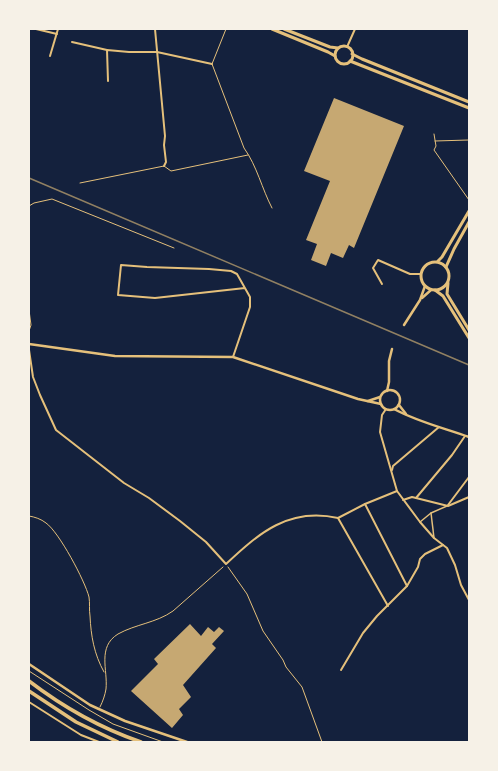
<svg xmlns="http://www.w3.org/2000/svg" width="498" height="771" viewBox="0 0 498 771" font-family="'Fira Sans',sans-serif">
  <rect width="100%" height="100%" fill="#14213d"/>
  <g fill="#c6a872">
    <path d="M334,98L404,126L354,248L349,245L343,258L331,253L326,266L311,260L317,244L306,240L330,181L304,171Z"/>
    <path d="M190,624L201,636L208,627L214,632L219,627L224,631L212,644L216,648L183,685L191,697L179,709L183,715L172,728L131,691L158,664L154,659Z"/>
  </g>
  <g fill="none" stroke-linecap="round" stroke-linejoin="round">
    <g stroke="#e5c07b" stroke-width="1">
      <path d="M29,206L34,203L52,199L174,248"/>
      <path d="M29,310L31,325L29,331"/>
      <path d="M29,516C35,517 41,519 46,523C59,532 85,581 89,597C90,603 89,610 90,616C91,636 94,654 104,672"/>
      <path d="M228,567L247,594L263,631L283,660L286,667L302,687L322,742"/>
      <path d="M29,671L89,710L113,724L163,742"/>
      <path d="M100,707C103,701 105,695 106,689C108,670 97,647 118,634C136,624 156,623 173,611L223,567"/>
    </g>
    <g stroke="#e5c07b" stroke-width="1">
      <path d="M226,29L212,64L244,148C257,166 262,189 272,208"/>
      <path d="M434,134L436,146L434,150L469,200"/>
      <path d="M435,141L469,140"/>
      <path d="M80,183L164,166L171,171L248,155"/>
    </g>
    <g stroke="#e5c07b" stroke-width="1.5">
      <path d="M431,513L434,538"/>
      <path d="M420,522L431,513L447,506"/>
    </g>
    <g stroke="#e5c07b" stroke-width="2">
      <path d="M36,29L57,34"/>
      <path d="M155,29L165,136L164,145L166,162L164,166"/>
      <path d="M72,42L107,50"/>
      <path d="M347,47L355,29"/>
      <path d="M50,56L58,29"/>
      <path d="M108,81L107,50L129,52H157L212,64"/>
      <path d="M382,284L373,268L378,260L410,274H420"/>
      <path d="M29,350L33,377L40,395L56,430L124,483L149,498L180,521L206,542L226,564C259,533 289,507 338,518"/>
      <path d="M233,357L250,307V297L237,274L231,271L209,269L147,267L121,265L118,295L155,298L245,288"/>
      <path d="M386,409L382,415L380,432L397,491L420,522L434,538L447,548L455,565L461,585L469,600"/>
      <path d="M392,470L393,466L439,427"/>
      <path d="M416,498L452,455L465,436"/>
      <path d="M403,500L412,497L448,506L469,497"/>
      <path d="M365,504L407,586"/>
      <path d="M448,505L469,477"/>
      <path d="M338,518L388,606"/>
      <path d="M338,518L365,504L397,491"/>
      <path d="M341,670L363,633L377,616L407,586L418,567L420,559L425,554L443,545"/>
      <path d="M29,702L81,735L99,742"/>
    </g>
    <g stroke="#e5c07b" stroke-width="2.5">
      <path d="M422,298L431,290"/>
      <path d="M404,325L420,300L425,286"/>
      <path d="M29,344L115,356L233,357L358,399L381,404"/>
      <circle cx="390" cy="400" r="10"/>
      <path d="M387,391L389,382V361L392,349"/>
      <path d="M368,401L380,397"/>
      <path d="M399,405L406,414"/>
      <path d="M394,409C418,422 444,428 469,437"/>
      <path d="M29,664L90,705L125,721L187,742"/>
    </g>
    <g stroke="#e5c07b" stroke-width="3">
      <path d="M272,29L328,52L335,56"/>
      <path d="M284,29L330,47L338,48"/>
      <circle cx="344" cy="55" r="9"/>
      <path d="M352,54L362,59L469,102"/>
      <path d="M350,61L469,108"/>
      <path d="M438,261L442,257L469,211"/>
      <circle cx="435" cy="276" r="14"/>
      <path d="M446,267L454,249L469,222"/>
      <path d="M448,283L447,294L469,330"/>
      <path d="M435,290L443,296L469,338"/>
    </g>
    <g stroke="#e5c07b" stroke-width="3.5">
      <path d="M29,681C63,707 100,728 141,742"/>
      <path d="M29,691L76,722L118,742"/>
    </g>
    <path stroke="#918062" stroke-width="1.5" d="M29,178L469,365"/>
  </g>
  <rect width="498" height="771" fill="none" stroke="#f6f1e7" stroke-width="60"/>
</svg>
